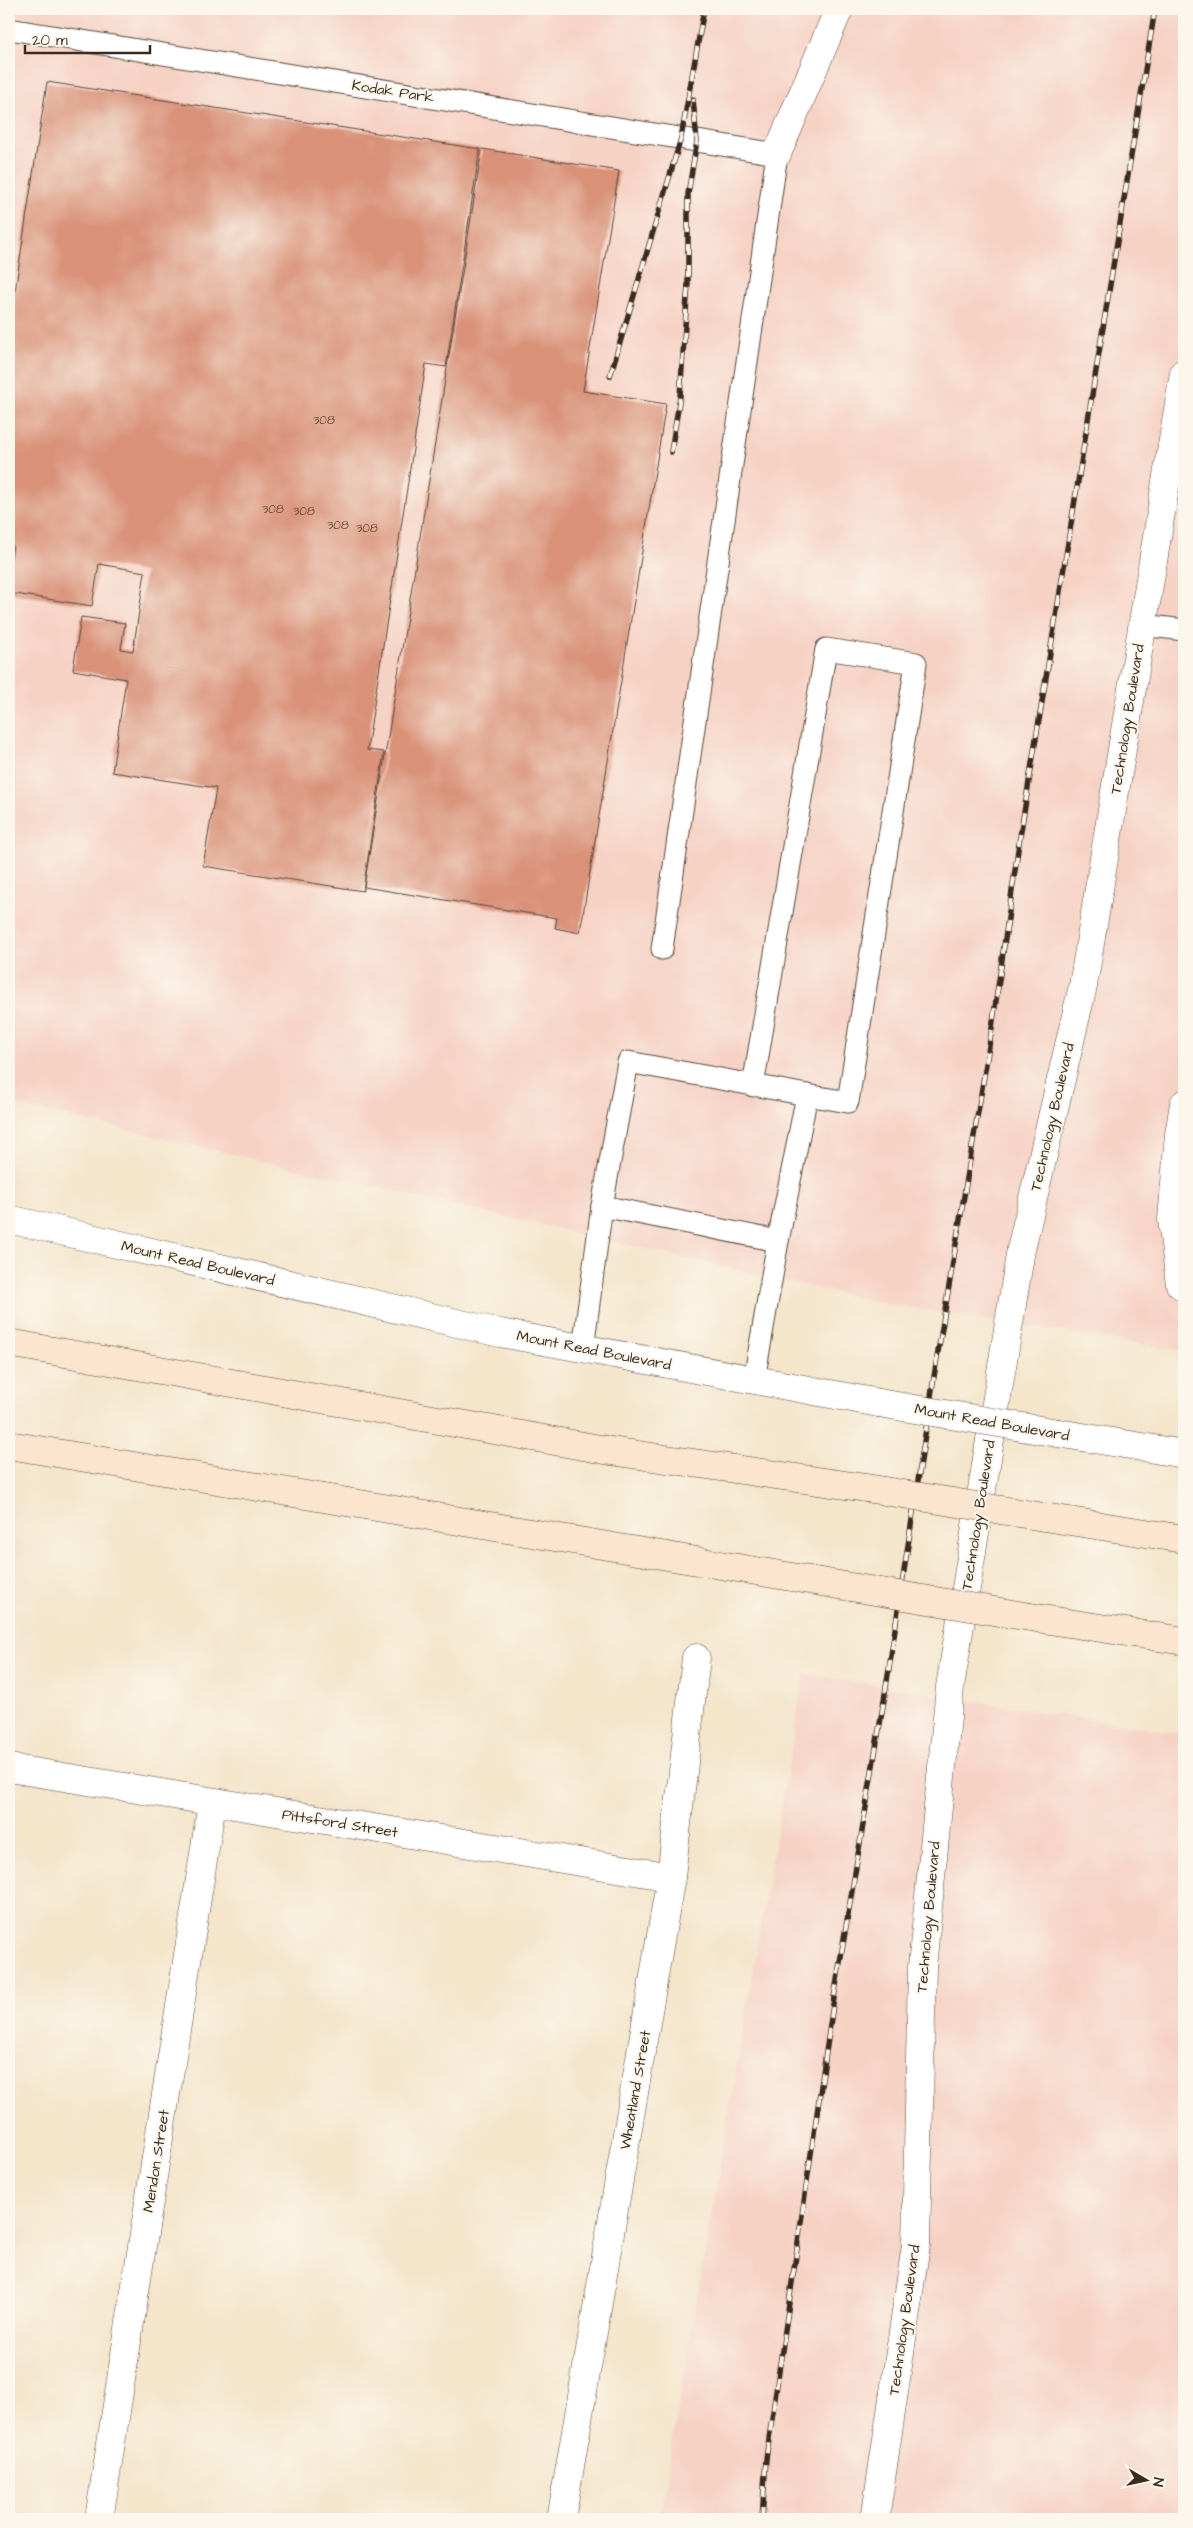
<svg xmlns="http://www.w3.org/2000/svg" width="1193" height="2528" viewBox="0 0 1193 2528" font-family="'Architects Daughter',sans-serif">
  <rect width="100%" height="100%" fill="#fbf7ec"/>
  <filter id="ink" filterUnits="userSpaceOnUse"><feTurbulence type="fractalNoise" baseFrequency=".02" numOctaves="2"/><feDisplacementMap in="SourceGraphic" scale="10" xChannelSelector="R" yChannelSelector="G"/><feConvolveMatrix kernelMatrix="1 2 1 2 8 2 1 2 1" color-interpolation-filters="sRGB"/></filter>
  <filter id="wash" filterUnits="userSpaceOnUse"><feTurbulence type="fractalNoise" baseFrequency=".0096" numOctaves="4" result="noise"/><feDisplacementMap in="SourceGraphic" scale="20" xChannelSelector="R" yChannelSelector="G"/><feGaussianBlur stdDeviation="1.12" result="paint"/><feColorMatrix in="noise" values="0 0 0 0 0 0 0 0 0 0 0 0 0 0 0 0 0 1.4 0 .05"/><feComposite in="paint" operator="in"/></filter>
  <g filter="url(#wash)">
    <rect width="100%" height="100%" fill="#f4e5cb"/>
    <g fill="#f6d2c5">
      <path d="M9,9H1184V1351L886,1304L9,1103Z"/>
      <path d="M804,1674L1184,1734V2519H659Z"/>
    </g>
    <g id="blocks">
      <g fill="#d99178">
        <path d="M47,82L480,149L446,367L426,364L367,750L384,752L363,891L203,866L216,788L112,772L126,679L73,670L81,617L125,623L121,649L133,651L145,572L99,564L92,606L9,593V571L13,545H9V331Z"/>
        <path d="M482,149L619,171L583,391L666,404L580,933L555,928L557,918L364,887Z"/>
      </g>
    </g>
  </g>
  <g filter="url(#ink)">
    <use href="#blocks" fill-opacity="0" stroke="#574638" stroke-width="1"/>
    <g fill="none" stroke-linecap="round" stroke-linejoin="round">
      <g stroke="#574638" stroke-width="23">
        <g id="lane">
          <path d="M9,29L777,154L662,949"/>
          <path d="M1143,625L1184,630"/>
          <path d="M753,1086L826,649L916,663L848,1102L807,1095"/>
          <path d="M602,1206L778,1241"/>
          <path d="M583,1348L602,1206L628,1062L807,1095L778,1241L754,1380"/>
        </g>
      </g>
      <g stroke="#574638" stroke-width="29">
        <g id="street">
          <path d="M777,154L839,9"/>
          <path d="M1184,1104L1179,1134L1172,1220L1180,1284L1184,1287"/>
          <path d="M9,1219L500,1333L879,1403"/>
          <path d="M1058,1433L1184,1454"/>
          <path d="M9,1768L671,1877"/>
          <path d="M99,2519L212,1803"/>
          <path d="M561,2519L671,1877L696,1658"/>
          <path d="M875,2519L916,2245L922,1967L950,1687L1021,1249L1083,986L1184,373"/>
        </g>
      </g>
      <g stroke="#574638" stroke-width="29">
        <g id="secondary">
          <path d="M9,1343L611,1451L866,1488"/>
          <path d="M9,1445L851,1587"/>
          <path d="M1044,1517L1184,1539"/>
          <path d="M1030,1617L1184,1641"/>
        </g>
      </g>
      <use href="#lane" stroke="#fff" stroke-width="21"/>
      <use href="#street" stroke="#fff" stroke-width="28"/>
      <use href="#secondary" stroke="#fce5cf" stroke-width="28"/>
      <g stroke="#3b2a1e" stroke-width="5.5">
        <g id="rail">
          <path d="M610,376L681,138L704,9"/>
          <path d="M671,452L680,396L688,284V194L697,141L693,99"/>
          <path d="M762,2519L766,2459L834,1998L885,1694L936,1364L992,1028L1019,843L1155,9"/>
        </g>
      </g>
      <use href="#rail" stroke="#fbf7ec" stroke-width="4" stroke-dasharray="11" stroke-linecap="butt"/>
      <g stroke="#574638" stroke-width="29" stroke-linecap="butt">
        <path id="street-bridge" d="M879,1403L1058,1433"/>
      </g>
      <g stroke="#574638" stroke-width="29" stroke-linecap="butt">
        <g id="secondary-bridge">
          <path d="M866,1488L1044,1517"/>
          <path d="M851,1587L1030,1617"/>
        </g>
      </g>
      <use href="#street-bridge" stroke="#fff" stroke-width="28"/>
      <use href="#secondary-bridge" stroke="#fce5cf" stroke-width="28"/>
    </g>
  </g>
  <g text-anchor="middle" stroke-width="4" stroke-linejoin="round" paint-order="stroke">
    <g font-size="12" fill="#624434">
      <text x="324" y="424">308</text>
      <text x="273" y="513">308</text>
      <text x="304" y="515">308</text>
      <text x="338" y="529">308</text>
      <text x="367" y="532">308</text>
    </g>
    <g font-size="15" fill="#3b2a1e" stroke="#fbf7ec">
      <text transform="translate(393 91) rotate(9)" y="5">Kodak Park</text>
      <text transform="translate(1127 719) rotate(-81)" y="5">Technology Boulevard</text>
      <text transform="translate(1052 1117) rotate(-77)" y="5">Technology Boulevard</text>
      <text transform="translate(198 1263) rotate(13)" y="5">Mount Read Boulevard</text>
      <text transform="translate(594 1350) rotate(11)" y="5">Mount Read Boulevard</text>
      <text transform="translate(992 1422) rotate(10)" y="5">Mount Read Boulevard</text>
      <text transform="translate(978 1515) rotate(-81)" y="5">Technology Boulevard</text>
      <text transform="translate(340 1823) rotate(9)" y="5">Pittsford Street</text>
      <text transform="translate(928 1917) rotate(-85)" y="5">Technology Boulevard</text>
      <text transform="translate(635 2090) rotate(-80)" y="5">Wheatland Street</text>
      <text transform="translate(156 2161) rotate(-81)" y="5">Mendon Street</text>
      <text transform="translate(904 2320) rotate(-82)" y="5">Technology Boulevard</text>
    </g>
  </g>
  <rect width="1193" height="2528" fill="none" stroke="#fbf7ec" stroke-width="30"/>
  <g transform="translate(1146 2480) rotate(99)" stroke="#fbf7ec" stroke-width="4" paint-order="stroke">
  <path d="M0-4L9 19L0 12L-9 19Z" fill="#3b2a1e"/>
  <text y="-8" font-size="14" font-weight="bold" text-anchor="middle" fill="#3b2a1e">N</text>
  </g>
  <path d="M25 45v8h125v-8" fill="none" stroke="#3b2a1e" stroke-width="2.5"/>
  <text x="32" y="45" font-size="15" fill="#3b2a1e" stroke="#fbf7ec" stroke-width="4" paint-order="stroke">20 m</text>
</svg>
